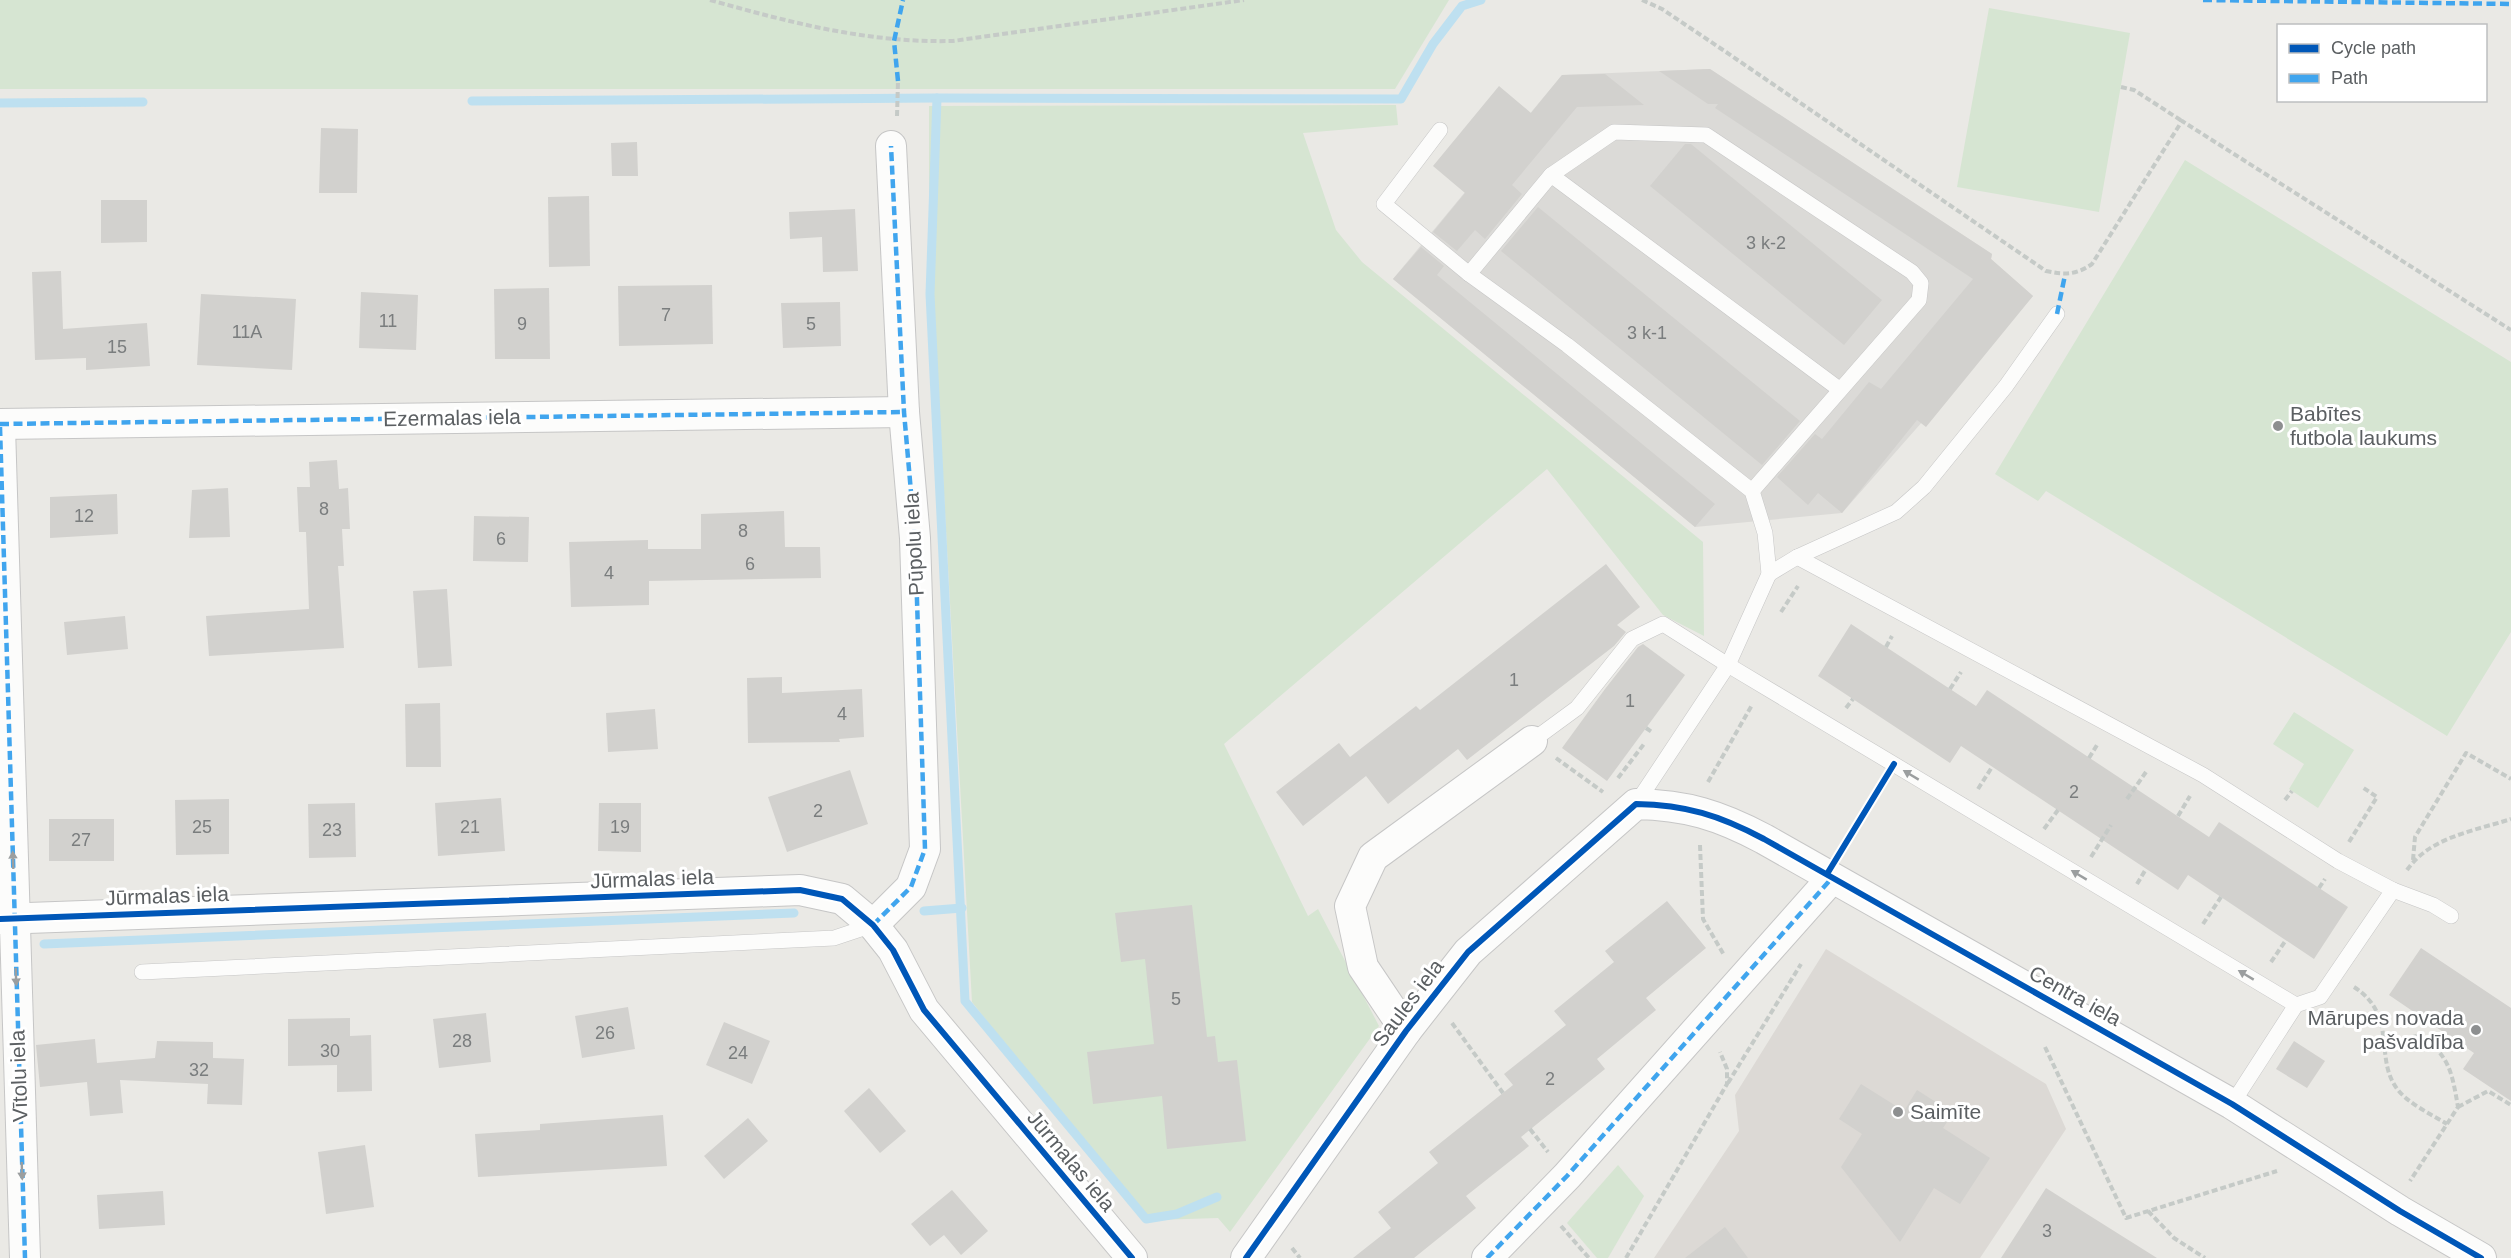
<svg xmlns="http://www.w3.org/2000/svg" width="2511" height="1258" viewBox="0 0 2511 1258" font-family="Arial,sans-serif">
  <rect width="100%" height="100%" fill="#eae9e5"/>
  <path fill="#dbdad7" d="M1710,69L1992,254L1991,259L2033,296L1842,513L1695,527L1393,279L1562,75Z"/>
  <path fill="#dcd9d5" d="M1826,949L2046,1084L2066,1129L1980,1258H1654L1739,1131L1735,1095Z"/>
  <g fill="#d6e5d2">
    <path d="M0,0H1449L1395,89H0Z"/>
    <path d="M1989,8L2130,33L2099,212L1957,187Z"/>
    <path d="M1396,105L1398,125L1303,133L1336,230L1362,262L1703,542L1704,636L1663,615L1547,469L1224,744L1308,916L1318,909L1379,1026L1230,1232L1218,1218L1155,1220L1137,1214L972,1002L929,221V106Z"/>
    <path d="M2185,160L2511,362V632L2447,736L2046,491L2038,501L1995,474Z"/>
    <path d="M2294,712L2354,750L2318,808L2289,789L2304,764L2273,744Z"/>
    <path d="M1618,1165L1644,1196L1608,1258H1597L1567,1223Z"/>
  </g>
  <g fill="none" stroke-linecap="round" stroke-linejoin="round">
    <g stroke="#bee0f0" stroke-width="9">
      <path d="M937,98L930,294L965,1001L1146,1219L1177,1214L1217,1197"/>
      <path d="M472,101L937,98L1401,99L1433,44L1462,6L1481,0"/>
      <path d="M0,103L143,102"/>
      <path d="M924,911L962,908"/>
      <path d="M44,944L794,913"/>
    </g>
  </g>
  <g fill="#d2d1ce">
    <path d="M1710,69L1992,254L1991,259L2033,296L1926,427L1917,420L1842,513L1818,493L1808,505L1777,477L1815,434L1822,439L1869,382L1881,389L1973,279L1715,108L1718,104H1708L1659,71Z"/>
    <path d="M1605,74L1644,105L1577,107L1512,185L1522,194L1485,239L1475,230L1457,251L1433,232L1465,193L1433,166L1499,86L1531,113L1562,75Z"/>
    <path d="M321,128L358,129L357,193H319Z"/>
    <path d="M637,142L638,176H612L611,143Z"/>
    <path d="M1685,144H1691L1882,300L1844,345L1650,186Z"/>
    <path d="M589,196L590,266L549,267L548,197Z"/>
    <path d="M101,200H147V242L101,243Z"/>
    <path d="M1538,207L1800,421L1762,465L1501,251Z"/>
    <path d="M855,209L858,271L823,272L822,237L790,239L789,212Z"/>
    <path d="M1421,247L1444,266L1437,275L1715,504L1695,527L1393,279Z"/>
    <path d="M61,271L63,329L147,323L150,366L86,370V358L35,360L32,272Z"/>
    <path d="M712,285L713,344L619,346L618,286Z"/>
    <path d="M549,288L550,359H495L494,289Z"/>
    <path d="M361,292L418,295L416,350L359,348Z"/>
    <path d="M201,294L296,299L292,370L197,365Z"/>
    <path d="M840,302L841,346L783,348L781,303Z"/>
    <path d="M337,460L339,489L348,488L350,529H342L344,566H338L344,648L209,656L206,616L309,609L306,532H299L297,487H310L309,462Z"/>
    <path d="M228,488L230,537L189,538L192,490Z"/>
    <path d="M117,494L118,534L50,538V497Z"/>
    <path d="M784,511L785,547H820L821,578L649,581V605L571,607L569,542L648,540V549H701V514Z"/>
    <path d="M474,516L529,517L528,562L473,561Z"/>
    <path d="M1606,564L1640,607L1617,625L1626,632L1614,646L1467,760L1458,749L1388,804L1366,776L1303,826L1276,792L1339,743L1350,757L1416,706L1420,710Z"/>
    <path d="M447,589L452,666L418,668L413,591Z"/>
    <path d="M125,616L128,649L67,655L64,622Z"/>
    <path d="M1851,624L1976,706L1987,690L2209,837L2219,822L2348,907L2314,959L2188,875L2178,890L1961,746L1950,763L1818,676Z"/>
    <path d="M1643,644L1685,675L1607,781L1562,748L1605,689L1638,647Z"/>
    <path d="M782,677V693L862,689L864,737L839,739L840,742L748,743L747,678Z"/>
    <path d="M440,703L441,767H406L405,704Z"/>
    <path d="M655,709L658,749L608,752L606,713Z"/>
    <path d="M850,770L868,824L787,852L768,797Z"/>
    <path d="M501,798L505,851L438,856L435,803Z"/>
    <path d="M229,799V854L176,855L175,800Z"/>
    <path d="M355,803L356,857L309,858L308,804Z"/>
    <path d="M599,803H641V852L598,851Z"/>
    <rect x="49" y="819" width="65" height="42"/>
    <path d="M1667,901L1706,948L1646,998L1656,1010L1597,1059L1605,1069L1521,1137L1529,1146L1466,1196L1476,1208L1414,1258H1353L1391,1228L1378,1212L1438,1163L1429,1152L1513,1085L1504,1074L1566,1025L1554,1011L1614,962L1605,951Z"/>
    <path d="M1192,905L1207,1037L1215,1036L1218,1062L1237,1060L1246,1141L1167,1149L1162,1096L1093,1104L1087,1052L1154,1044L1145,959L1121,962L1115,913Z"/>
    <path d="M2421,948L2511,1008V1101L2463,1069L2474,1053L2389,995Z"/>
    <path d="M628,1007L635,1049L582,1058L575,1016Z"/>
    <path d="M486,1013L491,1062L439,1068L433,1019Z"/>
    <path d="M350,1018V1036L371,1035L372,1091L337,1092V1065L288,1066V1019Z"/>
    <path d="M724,1022L770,1041L752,1084L706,1065Z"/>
    <path d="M95,1039L97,1063L155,1058L157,1041L213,1042V1058L244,1059L242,1105L207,1104L208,1084L120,1080L123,1113L90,1116L87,1082L40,1087L36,1045Z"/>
    <path d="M2294,1041L2325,1061L2307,1088L2276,1069Z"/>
    <path d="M1861,1084L1904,1111L1917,1090L1953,1113L1943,1128L1990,1158L1960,1204L1934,1188L1900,1242L1841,1167L1862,1134L1839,1119Z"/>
    <path d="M869,1088L906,1131L880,1153L844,1111Z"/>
    <path d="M663,1115L667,1166L478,1177L475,1134L540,1130V1124Z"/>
    <path d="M748,1118L768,1141L724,1179L704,1156Z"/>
    <path d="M365,1145L374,1207L326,1214L318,1152Z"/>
    <path d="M2046,1188L2087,1214L2157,1258H2001Z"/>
    <path d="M952,1190L988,1231L961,1255L944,1235L930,1246L911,1224Z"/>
    <path d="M163,1191L165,1225L99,1229L97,1195Z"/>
    <path d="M1725,1227L1748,1258H1685Z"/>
  </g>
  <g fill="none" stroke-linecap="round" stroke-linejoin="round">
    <g stroke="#c6c6c6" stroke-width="16">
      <g id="service">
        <path d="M1440,130L1384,204L1469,274L1567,345L1752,491L1765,533L1769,574L1728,665L1636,804"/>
        <path d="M1551,175L1839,389"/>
        <path d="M1469,274L1551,175L1614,132L1706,135L1912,272L1921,283L1919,300L1752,491"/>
        <path d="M1797,557L2203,775L2338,861L2393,890"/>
        <path d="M1769,574L1797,557L1896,512L1924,487L2006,386L2057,314"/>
        <path d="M1532,741L1577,708L1632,639L1663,624L1728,665L2296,1005"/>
        <path d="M142,972L834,938L873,925"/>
        <path d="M2232,1104L2296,1005L2320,997L2393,890L2433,905L2451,916"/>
      </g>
    </g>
    <g stroke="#c6c6c6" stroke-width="32">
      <g id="minor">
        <path d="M0,424L904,412"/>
        <path d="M0,427L25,1258"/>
        <path d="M0,919L800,890L842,899L873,925L893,950L924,1010L1132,1258"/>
        <path d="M873,925L911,887L925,849L915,538L904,412L891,146"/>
        <path d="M1406,1031L1363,967L1350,906L1373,857L1532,741"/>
        <path d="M1246,1258L1406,1031L1468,952L1636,804C1686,805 1719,815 1764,839L2232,1104L2400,1211L2481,1258"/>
        <path d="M1487,1258L1567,1176L1832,878"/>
      </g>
    </g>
    <g stroke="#c5cac7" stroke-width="4" stroke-dasharray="6 3" stroke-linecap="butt">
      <path d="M710,0C792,23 868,43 953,41L1244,0"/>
      <path d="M1642,0L1662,9L1723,50L2046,271C2065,275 2076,275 2092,264L2182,121L2511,330"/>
      <path d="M2121,87L2134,90L2182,121"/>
      <path d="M897,116L898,81"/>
      <path d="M1781,612L1798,586"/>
      <path d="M1886,647L1892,636"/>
      <path d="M1950,689L1961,672"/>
      <path d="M1846,708L1853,699"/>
      <path d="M1646,728L1652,732"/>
      <path d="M1556,758L1603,792"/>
      <path d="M2089,758L2097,745"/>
      <path d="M1618,778L1644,744"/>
      <path d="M1708,782L1752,705"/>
      <path d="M1978,789L1992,767"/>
      <path d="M2127,799L2146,772"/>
      <path d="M2285,800L2292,791"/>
      <path d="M2178,816L2190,796"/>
      <path d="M2044,829L2058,810"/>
      <path d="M2349,842L2377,797L2362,787"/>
      <path d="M1700,845L1703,919L1724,955"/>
      <path d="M2091,857L2111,825"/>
      <path d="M2413,860L2415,837L2466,753L2511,779"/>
      <path d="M2407,870C2430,837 2474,831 2511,819"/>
      <path d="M2137,884L2146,869"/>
      <path d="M2319,888L2325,879"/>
      <path d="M2203,924L2221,897"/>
      <path d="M2271,962L2286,940"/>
      <path d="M2354,987C2399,1016 2373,1059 2398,1090C2409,1104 2431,1114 2447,1124"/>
      <path d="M1452,1023L1503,1093"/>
      <path d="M2045,1047L2126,1218L2277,1171"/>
      <path d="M2387,1049L2402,1040L2420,1035C2450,1056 2452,1073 2458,1107L2410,1181"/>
      <path d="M1728,1083L1801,964"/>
      <path d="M2458,1107L2488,1091L2511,1105"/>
      <path d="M1530,1129L1548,1152"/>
      <path d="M2148,1211L2174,1238L2205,1258"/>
      <path d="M1561,1226L1589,1258"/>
      <path d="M1292,1248L1300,1258"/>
      <path d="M1626,1258L1727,1084V1069L1720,1052"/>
    </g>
    <use href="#service" stroke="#fcfcfb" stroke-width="15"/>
    <use href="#minor" stroke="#fcfcfb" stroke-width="30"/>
    <g stroke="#40a5ee" stroke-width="4.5" stroke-dasharray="9 4.5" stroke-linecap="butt">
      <path d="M2203,0L2511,4"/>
      <path d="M898,81L894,41L903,0"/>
      <path d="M2057,314L2065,275"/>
      <path d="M0,424L904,412"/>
      <path d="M0,427L25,1258"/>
      <path d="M873,925L911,887L925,849L915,538L904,412L891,146"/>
      <path d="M1487,1258L1567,1176L1832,878"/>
    </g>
    <g stroke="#fff" stroke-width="10">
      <g id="cycleway">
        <path d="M1827,874L1894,764"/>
        <path d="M0,919L800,890L842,899L873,925L893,950L924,1010L1132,1258"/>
        <path d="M1246,1258L1406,1031L1468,952L1636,804C1686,805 1719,815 1764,839L2232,1104L2400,1211L2481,1258"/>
      </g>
    </g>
    <use href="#cycleway" stroke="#0057b8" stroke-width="6"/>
  </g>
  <defs><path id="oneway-solid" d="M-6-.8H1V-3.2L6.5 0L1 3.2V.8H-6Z" transform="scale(1.5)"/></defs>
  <g fill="#9b9e9f">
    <use href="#oneway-solid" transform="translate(1911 775) rotate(-149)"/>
    <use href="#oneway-solid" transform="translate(13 860) rotate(-92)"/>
    <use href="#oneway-solid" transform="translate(2079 875) rotate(-149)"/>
    <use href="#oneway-solid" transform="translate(2246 975) rotate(-149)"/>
    <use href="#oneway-solid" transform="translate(16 977) rotate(88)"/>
    <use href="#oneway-solid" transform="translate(22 1171) rotate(88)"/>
  </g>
  <g fill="#8d8f90" stroke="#fff" stroke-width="2">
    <circle cx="2278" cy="426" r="6"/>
    <circle cx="2476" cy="1030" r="6"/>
    <circle cx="1898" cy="1112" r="6"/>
  </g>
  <g text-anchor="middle" stroke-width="6" stroke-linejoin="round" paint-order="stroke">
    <g font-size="18" fill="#7a7d7e">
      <text x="1766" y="249">3 k-2</text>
      <text x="666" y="321">7</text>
      <text x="388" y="327">11</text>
      <text x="522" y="330">9</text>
      <text x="811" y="330">5</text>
      <text x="247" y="338">11A</text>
      <text x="1647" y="339">3 k-1</text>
      <text x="117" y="353">15</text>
      <text x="324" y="515">8</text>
      <text x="84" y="522">12</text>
      <text x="743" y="537">8</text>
      <text x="501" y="545">6</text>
      <text x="750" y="570">6</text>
      <text x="609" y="579">4</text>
      <text x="1514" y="686">1</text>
      <text x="1630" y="707">1</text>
      <text x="842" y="720">4</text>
      <text x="2074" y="798">2</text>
      <text x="818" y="817">2</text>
      <text x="202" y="833">25</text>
      <text x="470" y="833">21</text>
      <text x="620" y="833">19</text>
      <text x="332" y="836">23</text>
      <text x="81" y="846">27</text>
      <text x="1176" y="1005">5</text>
      <text x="605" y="1039">26</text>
      <text x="462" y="1047">28</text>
      <text x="330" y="1057">30</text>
      <text x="738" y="1059">24</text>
      <text x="199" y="1076">32</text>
      <text x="1550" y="1085">2</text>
      <text x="2047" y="1237">3</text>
    </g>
    <g font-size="21" fill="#5b5f62" stroke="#fff" text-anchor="start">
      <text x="2290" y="421">Babītes<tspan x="2290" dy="24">futbola laukums</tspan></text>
      <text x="2464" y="1025" text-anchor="end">Mārupes novada<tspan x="2464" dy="24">pašvaldība</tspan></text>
      <text x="1910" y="1119">Saimīte</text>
    </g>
    <g font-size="21" fill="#5b5f62" stroke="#fff">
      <text transform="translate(452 418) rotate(-1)" y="7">Ezermalas iela</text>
      <text transform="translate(914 544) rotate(-93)" y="7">Pūpolu iela</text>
      <text transform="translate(652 879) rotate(-2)" y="7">Jūrmalas iela</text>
      <text transform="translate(167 896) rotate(-2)" y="7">Jūrmalas iela</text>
      <text transform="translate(2075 996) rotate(29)" y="7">Centra iela</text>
      <text transform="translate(1408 1003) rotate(-53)" y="7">Saules iela</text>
      <text transform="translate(19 1076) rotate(-92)" y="7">Vītolu iela</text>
      <text transform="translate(1071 1161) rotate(50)" y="7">Jūrmalas iela</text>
    </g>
  </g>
  <rect x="2277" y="24" width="210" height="78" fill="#ffffff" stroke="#bdbfc0" stroke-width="1.5"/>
  <rect x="2289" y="44" width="30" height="9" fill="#0057b8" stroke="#bdbfc0" stroke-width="1.5"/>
  <text x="2331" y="54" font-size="18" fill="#5b5f62">Cycle path</text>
  <rect x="2289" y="74" width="30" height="9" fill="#40a5ee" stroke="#bdbfc0" stroke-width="1.5"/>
  <text x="2331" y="84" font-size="18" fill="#5b5f62">Path</text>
</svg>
